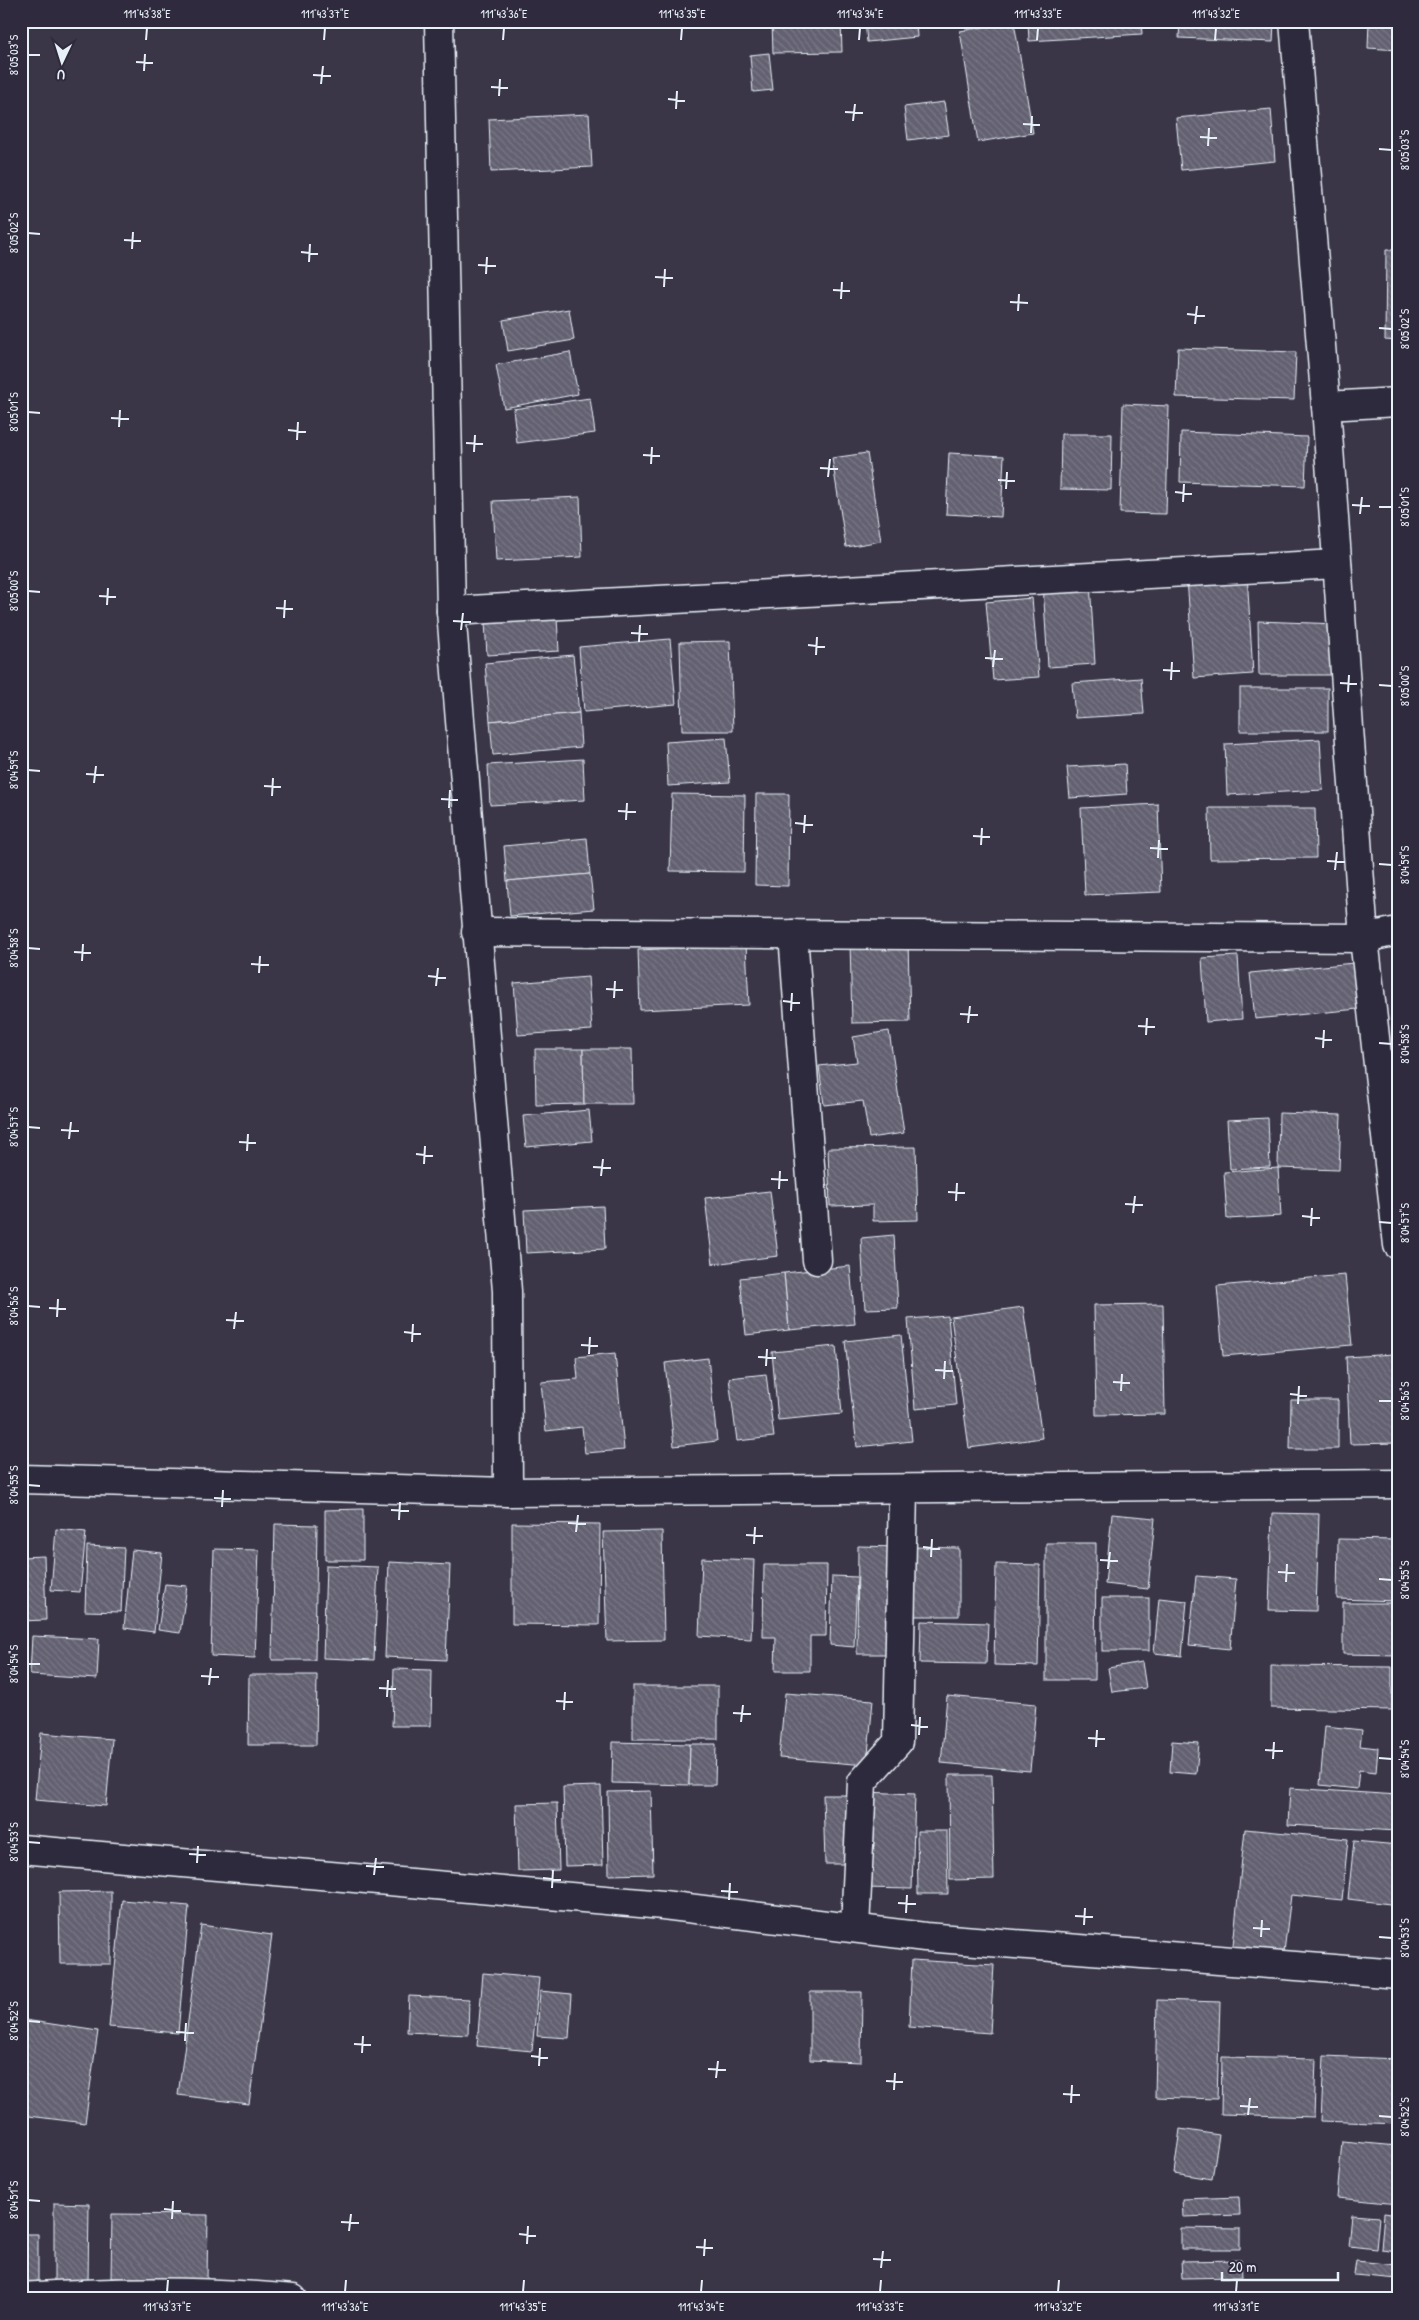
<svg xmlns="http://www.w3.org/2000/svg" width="1419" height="2320" viewBox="0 0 1419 2320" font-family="'Patrick Hand',sans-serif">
  <defs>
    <pattern id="building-back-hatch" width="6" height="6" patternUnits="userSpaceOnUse" patternTransform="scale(1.25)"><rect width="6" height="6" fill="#636171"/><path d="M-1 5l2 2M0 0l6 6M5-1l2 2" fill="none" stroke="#797886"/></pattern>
  </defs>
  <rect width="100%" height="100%" fill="#3a3648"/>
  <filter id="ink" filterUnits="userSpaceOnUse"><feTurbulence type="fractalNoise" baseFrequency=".02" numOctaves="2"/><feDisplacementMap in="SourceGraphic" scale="10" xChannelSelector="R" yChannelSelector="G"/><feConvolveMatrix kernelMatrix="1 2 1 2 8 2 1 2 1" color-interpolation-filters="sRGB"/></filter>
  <g filter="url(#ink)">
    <g fill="url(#building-back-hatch)" stroke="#e8f1f8">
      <path d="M772,21H841L842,52L773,53Z"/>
      <path d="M865,21H916L917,37L867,42Z"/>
      <path d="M1028,21H1141L1142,34L1029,41Z"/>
      <path d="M1180,21H1274L1273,42L1179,38Z"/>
      <path d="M1369,21H1398V50L1368,48Z"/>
      <path d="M1014,22L1033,133L978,142L960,31Z"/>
      <path d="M769,53L773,90L753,92L750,55Z"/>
      <path d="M944,102L949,135L908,140L904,107Z"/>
      <path d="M1271,109L1275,161L1181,170L1176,118Z"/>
      <path d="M589,114L592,167L491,172L489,119Z"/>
      <path d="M1386,250H1398V341L1385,340Z"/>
      <path d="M569,309L574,340L508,351L503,320Z"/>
      <path d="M1178,348L1296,352L1294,400L1176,397Z"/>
      <path d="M570,352L578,394L504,408L496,365Z"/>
      <path d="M590,398L595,433L517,443L513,409Z"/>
      <path d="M1123,404L1169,406L1166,514L1120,513Z"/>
      <path d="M1181,432L1307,437L1305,486L1180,482Z"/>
      <path d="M1061,434H1112L1111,490L1060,489Z"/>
      <path d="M867,453L881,541L846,547L832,458Z"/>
      <path d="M949,453L1004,456L1001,517L946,514Z"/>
      <path d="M580,497L582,557L496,561L493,501Z"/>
      <path d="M1247,574L1253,674L1194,678L1187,578Z"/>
      <path d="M1090,582L1095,664L1048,667L1043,584Z"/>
      <path d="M1032,598L1039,677L993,680L986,602Z"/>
      <path d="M557,618L559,651L487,655L485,622Z"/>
      <path d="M1258,621L1338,624L1343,675H1259Z"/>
      <path d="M670,639L676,704L584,712L579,647Z"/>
      <path d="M730,641L733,731H682L680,642Z"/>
      <path d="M573,655L579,713L490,721L485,663Z"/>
      <path d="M1141,678L1144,714L1075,718L1072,683Z"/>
      <rect x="1240" y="688" width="88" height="43"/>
      <path d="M579,713L581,747L493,755L490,721Z"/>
      <path d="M726,738L730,782L668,786L666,742Z"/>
      <path d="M1320,739L1323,790L1227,795L1225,744Z"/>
      <path d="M583,759L585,800L490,805L488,765Z"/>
      <path d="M1125,764L1127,794L1070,798L1067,767Z"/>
      <path d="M672,794L745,795L744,872L670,871Z"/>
      <path d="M756,794H789L788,886L755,885Z"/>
      <path d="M1158,804L1161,892L1085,895L1081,808Z"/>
      <path d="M1209,808H1315L1316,858L1210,859Z"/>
      <path d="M587,838L590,874L507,881L504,846Z"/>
      <path d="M590,874L594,909L510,916L507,881Z"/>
      <path d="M908,941L910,1022L852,1023L850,942Z"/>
      <path d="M746,945L749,1005L640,1010L638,950Z"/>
      <path d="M1238,956L1242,1019L1206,1022L1202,958Z"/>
      <path d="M1354,963L1358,1009L1255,1019L1250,973Z"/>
      <path d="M588,977L592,1030L518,1035L514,983Z"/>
      <path d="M889,1031L904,1133L869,1138L863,1101L824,1105L819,1066L857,1062L853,1037Z"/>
      <path d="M535,1049H583L584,1104L536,1105Z"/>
      <path d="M583,1049H632L633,1104H584Z"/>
      <path d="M589,1110L592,1141L526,1147L523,1116Z"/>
      <path d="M1279,1113L1341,1115L1339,1170L1278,1168Z"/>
      <path d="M1268,1118L1270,1167L1230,1169L1227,1120Z"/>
      <path d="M916,1147L918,1220L873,1221V1205L830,1206L828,1148Z"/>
      <path d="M1278,1168L1281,1216L1227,1219L1224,1172Z"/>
      <path d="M770,1191L778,1256L713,1264L705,1198Z"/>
      <path d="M603,1206L605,1249L526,1253L524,1210Z"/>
      <path d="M894,1235L898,1308L865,1309L861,1238Z"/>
      <path d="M850,1266L855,1324L789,1330L784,1273Z"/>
      <path d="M784,1273L789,1330L746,1335L740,1278Z"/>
      <path d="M1345,1275L1352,1345L1223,1356L1217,1286Z"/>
      <path d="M1163,1304L1165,1414L1096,1415L1094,1305Z"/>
      <path d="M1023,1307L1042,1438L969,1448L951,1317Z"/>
      <path d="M948,1316L956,1405L915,1409L908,1319Z"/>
      <path d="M901,1335L912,1441L857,1447L845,1341Z"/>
      <path d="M836,1346L842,1414L778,1420L772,1352Z"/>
      <path d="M615,1353L624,1450L585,1453L582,1427L546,1431L541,1382L578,1379L576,1357Z"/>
      <path d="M1394,1354L1398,1443L1350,1444L1346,1357Z"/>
      <path d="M708,1358L717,1441L674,1446L665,1363Z"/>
      <path d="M766,1374L774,1437L737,1441L729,1378Z"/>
      <path d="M1291,1400H1338V1449H1290Z"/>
      <path d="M363,1509V1560H325V1510Z"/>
      <path d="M1272,1513L1319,1514L1316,1611L1269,1610Z"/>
      <path d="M1112,1514L1155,1518L1148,1589L1105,1584Z"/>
      <path d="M512,1523L600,1524L599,1625L512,1624Z"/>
      <path d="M275,1524L317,1525L315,1660H272Z"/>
      <path d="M56,1529L86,1532L80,1592L51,1590Z"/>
      <path d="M662,1531L664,1640L607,1641L603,1532Z"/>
      <path d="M1338,1539L1398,1540V1601L1337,1599Z"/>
      <path d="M1046,1543H1096L1095,1680H1046Z"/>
      <path d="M87,1546L124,1548L121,1612L85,1611Z"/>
      <path d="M858,1546L898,1547L897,1654H857Z"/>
      <path d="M912,1547L959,1548V1616H912Z"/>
      <path d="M214,1549L259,1550L255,1658L211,1656Z"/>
      <path d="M132,1550L162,1553L154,1632L124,1628Z"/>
      <path d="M44,1556L46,1620L21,1621V1557Z"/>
      <path d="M702,1558L754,1560L751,1639L699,1636Z"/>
      <path d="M389,1562L450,1565L446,1660L385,1657Z"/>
      <path d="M996,1564L1040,1565L1038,1666L994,1665Z"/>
      <path d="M326,1565L378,1567L374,1660L323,1658Z"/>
      <path d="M764,1565H827L826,1636H810V1671H775L776,1637H763Z"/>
      <path d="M832,1576L857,1577L854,1647L830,1645Z"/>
      <path d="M1196,1576L1236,1579L1230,1649L1189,1645Z"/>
      <path d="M165,1584L187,1586L180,1633L158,1630Z"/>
      <rect x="1102" y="1598" width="47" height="53"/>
      <path d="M1159,1598L1187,1601L1182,1656L1154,1653Z"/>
      <path d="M1343,1603H1398V1655L1343,1654Z"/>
      <path d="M921,1621L988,1623L986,1664L920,1663Z"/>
      <path d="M32,1636L99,1639L97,1679L30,1675Z"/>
      <path d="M1142,1662L1146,1688L1112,1692L1108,1668Z"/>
      <path d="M1271,1666L1392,1667V1710L1271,1708Z"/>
      <path d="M394,1669L432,1670L431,1726H392Z"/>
      <path d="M249,1675H317L316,1745H248Z"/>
      <rect x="633" y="1686" width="85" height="53"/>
      <path d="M785,1693L873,1700L867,1765L779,1758Z"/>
      <path d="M947,1696L1036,1704L1030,1771L941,1763Z"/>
      <path d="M1325,1726L1362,1730L1360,1746L1378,1748L1376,1772L1359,1770L1357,1789L1320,1785Z"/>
      <path d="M41,1733L112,1739L106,1806L35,1800Z"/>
      <path d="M1172,1741L1199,1743L1196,1774L1170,1772Z"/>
      <path d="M613,1742L690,1744L689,1785L612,1783Z"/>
      <path d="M690,1744H716L715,1785H689Z"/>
      <path d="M949,1775H992L994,1879L950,1880Z"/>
      <path d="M601,1786L603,1865L565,1866L563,1787Z"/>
      <path d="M1290,1788L1398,1795V1831L1288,1825Z"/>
      <path d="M651,1791L653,1874L609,1875L608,1792Z"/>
      <path d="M865,1792L915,1794L912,1889L862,1888Z"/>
      <path d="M823,1795H854L855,1864H825Z"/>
      <path d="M557,1803L559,1870L518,1871L516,1804Z"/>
      <path d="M1245,1829L1348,1839L1342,1900L1291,1895L1283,1960L1232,1955Z"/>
      <path d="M917,1831H947L948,1894H918Z"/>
      <path d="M1354,1841L1398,1845V1905L1348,1899Z"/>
      <path d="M111,1891V1964H60L59,1892Z"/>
      <path d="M122,1900L189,1906L178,2033L109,2027Z"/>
      <path d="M201,1925L272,1935L249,2104L178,2095Z"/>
      <path d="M912,1960L994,1965L990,2033L909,2027Z"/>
      <path d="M483,1973L539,1978L532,2051L477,2046Z"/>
      <path d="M540,1991L572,1994L569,2038L537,2036Z"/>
      <path d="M810,1992H862L861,2062L810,2060Z"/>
      <path d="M409,1996L469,1999L468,2035L407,2032Z"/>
      <path d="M1157,2000L1220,2002L1217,2099L1155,2097Z"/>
      <path d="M25,2020L98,2031L85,2123L21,2115V2049Z"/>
      <path d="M1324,2056L1398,2059V2124L1321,2121Z"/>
      <path d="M1222,2057L1316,2059L1314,2117L1221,2114Z"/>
      <path d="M1180,2129L1219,2135L1212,2179L1174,2173Z"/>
      <path d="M1342,2141L1398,2146V2204L1337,2198Z"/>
      <path d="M1239,2197L1240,2215L1183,2217L1182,2199Z"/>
      <path d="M54,2203L89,2204L88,2283L54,2282Z"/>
      <path d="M1384,2213L1398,2215V2251L1381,2249Z"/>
      <path d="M112,2214L208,2215L207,2279L111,2278Z"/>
      <path d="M1352,2215L1379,2217L1376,2249L1349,2246Z"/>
      <path d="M1181,2228L1240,2229V2249H1181Z"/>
      <path d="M21,2234H38V2285L21,2284Z"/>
      <path d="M1241,2260L1242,2277L1182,2278L1181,2261Z"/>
      <path d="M1356,2261L1398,2265V2279L1354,2275Z"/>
    </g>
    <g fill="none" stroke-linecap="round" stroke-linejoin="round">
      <g stroke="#e8f1f8" stroke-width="31">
        <g id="street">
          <path d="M1294,21L1326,406L1364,938L1398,1245"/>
          <path d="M1326,406L1398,402"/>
          <path d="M451,611L1337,564"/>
          <path d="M476,932L1364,938L1398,931"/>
          <path d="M793,934L817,1260"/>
          <path d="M21,1479L508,1492L507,1291L451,611L439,21"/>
          <path d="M508,1492L1398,1484"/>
          <path d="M21,1849L663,1905L925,1937L1398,1974"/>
          <path d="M855,1928L862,1782L898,1742L903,1489"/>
          <path d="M21,2297C112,2291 202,2290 293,2299"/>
        </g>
      </g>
      <use href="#street" stroke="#2f2a3d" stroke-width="28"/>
    </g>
  </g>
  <path fill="none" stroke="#e8f1f8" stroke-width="2" d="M146,40L147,28M324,40L325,28M503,40L504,28M681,40L682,28M859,40L860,28M1037,40L1038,28M1215,40L1216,28M28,55H40M136,62L153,63M144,71L145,54M313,75L331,76M321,84L323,66M491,87L508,88M499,96L500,79M668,99L685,101M676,109L677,91M845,112L863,113M853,121L855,104M1023,124L1040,125M1031,133L1032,116M1200,137L1217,138M1208,146L1209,128M1379,149L1392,150M28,233L40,234M124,240L141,241M132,249L133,232M301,252L318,254M309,262L310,244M478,265L496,266M486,274L487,257M655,277L673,278M664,287L665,269M833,290L850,291M841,299L842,282M1010,302L1028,303M1018,311L1019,294M1187,314L1205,316M1195,324L1197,306M1379,328L1392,329M28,412L40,413M111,418L129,419M119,427L120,410M288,430L306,432M297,440L298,422M466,443L483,444M474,452L475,435M643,455L660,456M651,464L652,447M820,468L838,469M828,477L830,459M998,480L1015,481M1006,489L1007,472M1175,492L1192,494M1183,502L1184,484M1352,505L1370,506M1379,507H1392M1360,514L1362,497M28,591L40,592M99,596L116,597M107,605L108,588M276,608L293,609M284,618L285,600M453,621L471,622M461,630L463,613M631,633L648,634M639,642L640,625M808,645L825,647M816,655L817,637M985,658L1003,659M993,667L995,650M1163,670L1180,671M1171,680L1172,662M1340,683L1357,684M1379,685L1392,686M1348,692L1349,675M28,770L40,771M86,774L104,775M94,783L96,766M264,786L281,787M272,796L273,778M441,799L458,800M449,808L450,790M618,811L636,812M626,820L627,803M795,823L813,825M804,833L805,815M973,836L990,837M981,845L982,828M1150,848L1168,849M1158,858L1159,840M1327,861L1345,862M1379,864L1392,865M1335,870L1337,852M28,948L40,949M74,952L91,953M82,961L83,944M251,964L269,965M259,973L260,956M428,976L446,978M436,986L438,968M606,989L623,990M614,998L615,981M783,1001L800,1003M791,1011L792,993M960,1014L978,1015M968,1023L970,1006M1138,1026L1155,1027M1146,1035L1147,1018M1315,1038L1332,1040M1379,1043L1392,1044M1323,1048L1324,1030M28,1127L40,1128M61,1130L79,1131M69,1139L71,1122M239,1142L256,1143M247,1151L248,1134M416,1154L433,1156M424,1164L425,1146M593,1167L611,1168M601,1176L603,1159M771,1179L788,1180M779,1189L780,1171M948,1192L965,1193M956,1201L957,1183M1125,1204L1143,1205M1133,1213L1135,1196M1302,1216L1320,1218M1379,1222L1392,1223M1311,1226L1312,1208M28,1306L40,1307M49,1308L66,1309M57,1317L58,1299M226,1320L244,1321M234,1329L236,1312M404,1332L421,1334M412,1342L413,1324M581,1345L598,1346M589,1354L590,1337M758,1357L776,1358M766,1366L767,1349M935,1370L953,1371M944,1379L945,1361M1113,1382L1130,1383M1121,1391L1122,1374M1290,1394L1307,1396M1379,1401H1392M1298,1404L1299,1386M28,1485L40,1486M214,1498L231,1499M222,1507L223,1490M391,1510L409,1511M399,1520L400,1502M568,1523L586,1524M576,1532L578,1515M746,1535L763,1536M754,1544L755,1527M923,1547L940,1549M931,1557L932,1539M1100,1560L1118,1561M1108,1569L1110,1552M1278,1572L1295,1573M1379,1579L1392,1580M1286,1582L1287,1564M28,1664H40M201,1676L219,1677M209,1685L211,1668M379,1688L396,1689M387,1697L388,1680M556,1701L573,1702M564,1710L565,1692M733,1713L751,1714M741,1722L743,1705M911,1725L928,1727M919,1735L920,1717M1088,1738L1105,1739M1096,1747L1097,1730M1265,1750L1283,1751M1379,1758L1392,1759M1273,1759L1274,1742M28,1842L40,1843M189,1854L206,1855M197,1863L198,1846M366,1866L384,1867M374,1875L376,1858M543,1878L561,1880M552,1888L553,1870M721,1891L738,1892M729,1900L730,1883M898,1903L916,1904M906,1913L907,1895M1075,1916L1093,1917M1084,1925L1085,1908M1253,1928L1270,1929M1261,1937L1262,1920M1379,1937L1392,1938M28,2021L40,2022M176,2032L194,2033M185,2041L186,2023M354,2044L371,2045M362,2053L363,2036M531,2056L548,2058M539,2066L540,2048M708,2069L726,2070M716,2078L718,2061M886,2081L903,2082M894,2090L895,2073M1063,2094L1080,2095M1071,2103L1072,2085M1240,2106L1258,2107M1248,2115L1250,2098M1379,2116L1392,2117M28,2200L40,2201M164,2209L181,2211M172,2219L173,2201M341,2222L359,2223M349,2231L351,2214M519,2234L536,2236M527,2244L528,2226M696,2247L713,2248M704,2256L705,2239M873,2259L891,2260M881,2268L883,2251M167,2292L168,2280M345,2292L346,2280M523,2292L524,2280M701,2292L702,2280M880,2292L881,2280M1058,2292L1059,2280M1236,2292L1237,2280"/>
  <rect width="1419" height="2320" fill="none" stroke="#2f2a3d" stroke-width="55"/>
  <g transform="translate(62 62) rotate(184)" stroke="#2f2a3d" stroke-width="4" paint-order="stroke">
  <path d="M0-4L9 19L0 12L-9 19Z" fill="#e8f1f8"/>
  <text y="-8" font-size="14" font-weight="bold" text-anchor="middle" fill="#e8f1f8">U</text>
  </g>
  <path d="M1222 2272v8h116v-8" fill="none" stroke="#e8f1f8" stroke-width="2.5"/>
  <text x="1229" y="2272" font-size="15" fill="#e8f1f8" stroke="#2f2a3d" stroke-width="4" paint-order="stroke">20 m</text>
  <rect x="28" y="28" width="1364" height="2264" fill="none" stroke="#e8f1f8" stroke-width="2"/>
  <g font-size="12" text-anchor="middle" fill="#e8f1f8">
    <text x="147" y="18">111°43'38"E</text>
    <text x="325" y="18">111°43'37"E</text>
    <text x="504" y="18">111°43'36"E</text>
    <text x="682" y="18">111°43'35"E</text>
    <text x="860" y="18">111°43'34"E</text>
    <text x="1038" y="18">111°43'33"E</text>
    <text x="1216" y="18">111°43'32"E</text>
    <text transform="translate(14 55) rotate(-90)" y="4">8°05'03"S</text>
    <text transform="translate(1405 150) rotate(-90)" y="4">8°05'03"S</text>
    <text transform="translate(14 233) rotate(-90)" y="4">8°05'02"S</text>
    <text transform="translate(1405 329) rotate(-90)" y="4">8°05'02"S</text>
    <text transform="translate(14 412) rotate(-90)" y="4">8°05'01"S</text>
    <text transform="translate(1405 507) rotate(-90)" y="4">8°05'01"S</text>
    <text transform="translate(14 591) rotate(-90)" y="4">8°05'00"S</text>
    <text transform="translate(1405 686) rotate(-90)" y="4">8°05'00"S</text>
    <text transform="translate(14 770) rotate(-90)" y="4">8°04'59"S</text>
    <text transform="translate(1405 865) rotate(-90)" y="4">8°04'59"S</text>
    <text transform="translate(14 948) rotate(-90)" y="4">8°04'58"S</text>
    <text transform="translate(1405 1044) rotate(-90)" y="4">8°04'58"S</text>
    <text transform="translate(14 1127) rotate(-90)" y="4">8°04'57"S</text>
    <text transform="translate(1405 1223) rotate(-90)" y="4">8°04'57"S</text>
    <text transform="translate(14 1306) rotate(-90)" y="4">8°04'56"S</text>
    <text transform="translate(1405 1401) rotate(-90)" y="4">8°04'56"S</text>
    <text transform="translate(14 1485) rotate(-90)" y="4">8°04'55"S</text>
    <text transform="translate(1405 1580) rotate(-90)" y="4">8°04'55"S</text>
    <text transform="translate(14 1664) rotate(-90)" y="4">8°04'54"S</text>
    <text transform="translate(1405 1759) rotate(-90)" y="4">8°04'54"S</text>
    <text transform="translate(14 1842) rotate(-90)" y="4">8°04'53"S</text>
    <text transform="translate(1405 1938) rotate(-90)" y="4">8°04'53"S</text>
    <text transform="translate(14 2021) rotate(-90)" y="4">8°04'52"S</text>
    <text transform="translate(1405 2117) rotate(-90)" y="4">8°04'52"S</text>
    <text transform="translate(14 2200) rotate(-90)" y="4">8°04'51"S</text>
    <text x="167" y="2311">111°43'37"E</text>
    <text x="345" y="2311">111°43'36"E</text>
    <text x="523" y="2311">111°43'35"E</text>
    <text x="701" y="2311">111°43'34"E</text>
    <text x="880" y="2311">111°43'33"E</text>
    <text x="1058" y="2311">111°43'32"E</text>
    <text x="1236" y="2311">111°43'31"E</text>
  </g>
</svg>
